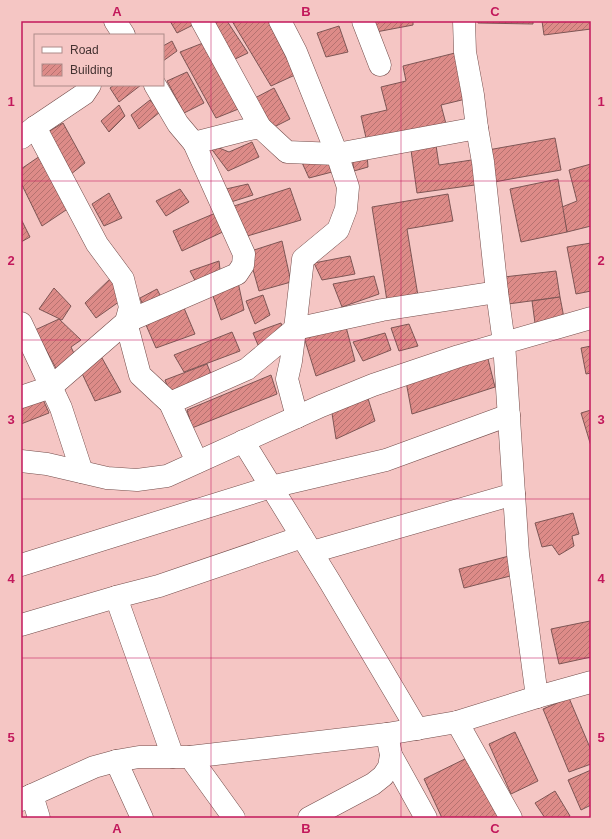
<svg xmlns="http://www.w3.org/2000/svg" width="612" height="839" viewBox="0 0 612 839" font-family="Helvetica,sans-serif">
  <defs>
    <pattern id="building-hatch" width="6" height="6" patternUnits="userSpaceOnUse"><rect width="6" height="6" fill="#dd8b88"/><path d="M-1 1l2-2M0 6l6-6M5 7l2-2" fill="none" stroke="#b57270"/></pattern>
  </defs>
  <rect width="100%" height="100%" fill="#f5c6c4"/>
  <g fill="url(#building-hatch)" stroke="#7e5655">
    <path d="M170,21H194L195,24L177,33Z"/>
    <path d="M219,21H227L248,53L233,60L212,24Z"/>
    <path d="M232,21H268L295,75L271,86Z"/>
    <path d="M374,21H413V25L376,32Z"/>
    <path d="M478,21H533V24L478,23Z"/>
    <path d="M542,21H591V29L544,35Z"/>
    <path d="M339,26L348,52L326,57L317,33Z"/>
    <path d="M172,41L177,51L163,61V46Z"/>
    <path d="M203,43L241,108L216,118L180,52Z"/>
    <path d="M459,52L470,98L441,105L446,124L367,142L361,116L387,110L381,87L406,81L403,66Z"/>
    <path d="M187,72L204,103L184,113L167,81Z"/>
    <path d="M114,85H141L119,102L110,88Z"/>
    <path d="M274,88L290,119L270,129L253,99Z"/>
    <path d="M150,100L160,112L139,129L131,115Z"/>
    <path d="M119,105L125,116L109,132L101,121Z"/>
    <path d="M63,123L85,163L66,178L43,135Z"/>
    <path d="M555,138L561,170L494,182L488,150Z"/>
    <path d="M435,139L439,165L478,159L482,184L417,193L410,143Z"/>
    <path d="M252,142L259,157L228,171L207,143L229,152Z"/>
    <path d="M324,147L332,172L309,178L299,156Z"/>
    <path d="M367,154L368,167L354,171L352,157Z"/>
    <path d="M40,156L69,208L42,226L21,183V169Z"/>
    <path d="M591,164V226L567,232L562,207L577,201L569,170Z"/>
    <path d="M558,179L567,232L521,242L510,189Z"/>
    <path d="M248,184L253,195L231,202L226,189Z"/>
    <path d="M290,188L301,220L244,237L231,207Z"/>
    <path d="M180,189L189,202L166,216L156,201Z"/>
    <path d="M109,193L122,218L104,226L92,204Z"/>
    <path d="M448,194L453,221L407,229L419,302L388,307L372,207Z"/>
    <path d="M218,212L227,230L182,251L173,231Z"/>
    <path d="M21,219L30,237L21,242Z"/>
    <path d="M282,241L291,282L259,291L248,252Z"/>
    <path d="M591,243V291L576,294L567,247Z"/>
    <path d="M350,256L355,274L322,280L314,263Z"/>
    <path d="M219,261L221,278L199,288L190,271Z"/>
    <path d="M556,271L560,297L508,304L504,277Z"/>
    <path d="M374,276L379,294L342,307L333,284Z"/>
    <path d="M111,278L123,299L96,318L85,303Z"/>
    <path d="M238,282L244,310L221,320L211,290Z"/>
    <path d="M54,288L71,306L62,320L39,309Z"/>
    <path d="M157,289L164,303L146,313L140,298Z"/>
    <path d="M263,295L270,315L255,324L246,301Z"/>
    <path d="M560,297L564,318L535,323L532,301Z"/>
    <path d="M184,308L195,334L156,348L146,325Z"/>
    <path d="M59,319L81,340L71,347L78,362L57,370L35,330Z"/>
    <path d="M281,323L284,334L258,345L253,333Z"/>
    <path d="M345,323L355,361L316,376L303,334Z"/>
    <path d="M409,324L418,346L399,351L391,328Z"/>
    <path d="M232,332L240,351L184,372L174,355Z"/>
    <path d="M385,333L391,350L363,361L353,342Z"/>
    <path d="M591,346V373L586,374L581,348Z"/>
    <path d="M486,351L495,387L412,414L405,376Z"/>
    <path d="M102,358L121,392L95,401L79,367Z"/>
    <path d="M207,364L213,379L172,398L165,380Z"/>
    <path d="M271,375L277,394L192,428L187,410Z"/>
    <path d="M366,392L375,421L336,439L331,407Z"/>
    <path d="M41,395L49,413L21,424V402Z"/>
    <path d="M591,410V446L581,413Z"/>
    <path d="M573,513L579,534L572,536L574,546L559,555L552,545L542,547L535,523Z"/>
    <path d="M509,556L514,575L464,588L459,569Z"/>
    <path d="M590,621L591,627V657L559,664L551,629Z"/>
    <path d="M569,698L591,750V764L569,772L543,709Z"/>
    <path d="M515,732L538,781L511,794L489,744Z"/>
    <path d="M473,755L504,818H442L424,779Z"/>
    <path d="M591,770V805L581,810L568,780Z"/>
    <path d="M555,791L570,816L567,818H545L535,803Z"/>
  </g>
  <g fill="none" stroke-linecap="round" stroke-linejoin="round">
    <g stroke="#744d4b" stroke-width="23">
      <g id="minor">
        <path d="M115,21L124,35"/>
        <path d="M202,21L260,127"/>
        <path d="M280,21L296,52L337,154L348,187L346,209L338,230L303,259L295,329L291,361L287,379L297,417"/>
        <path d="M363,21L380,65"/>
        <path d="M464,21L465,52L473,95L477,128L483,162L497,292L504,343L518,554L537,697"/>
        <path d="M155,85L178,124L194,143"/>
        <path d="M35,127L97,244L123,279L130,307L126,322L140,375L170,403L197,462"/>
        <path d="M21,138L35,127L84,94L90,85"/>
        <path d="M21,323L61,408L82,472"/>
        <path d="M21,397L51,387L126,322L237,274L243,265L244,254L194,143L241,131L260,127L287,152L337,154L477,128"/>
        <path d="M170,403L247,369L295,329L382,310L497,292"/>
        <path d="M243,441L330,582L417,729"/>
        <path d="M21,461L47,464L107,478L137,480L167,476L321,406L373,385L459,356L591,318"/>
        <path d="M312,552L514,494"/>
        <path d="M21,565L271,487L386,460L509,415"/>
        <path d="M116,597L173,757"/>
        <path d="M21,625L116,597L159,586L302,537"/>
        <path d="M457,722L511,818"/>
        <path d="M391,755L426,818"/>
        <path d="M190,757L234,818"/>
        <path d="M116,761L142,818"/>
        <path d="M32,795L39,818"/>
        <path d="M21,800L94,767L116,761L139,757H190L387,734L457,722L537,697L591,682"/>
        <path d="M309,818L373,784L383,776L389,767L391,755L387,734"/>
      </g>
    </g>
    <use href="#minor" stroke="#fff" stroke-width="22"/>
  </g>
  <path fill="none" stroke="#c2185b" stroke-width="1" stroke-opacity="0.55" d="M211,21V818M401,21V818M21,181H591M21,340H591M21,499H591M21,658H591"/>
  <rect width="612" height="839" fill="none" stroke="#f5c6c4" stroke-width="44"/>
  <rect x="34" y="34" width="130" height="52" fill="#f5c6c4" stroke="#ae8b89"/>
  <rect x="42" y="47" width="20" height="6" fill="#ffffff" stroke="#ae8b89"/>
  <text x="70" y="54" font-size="12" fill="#443231">Road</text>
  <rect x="42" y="64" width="20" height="12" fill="url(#building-hatch)" stroke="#ae8b89"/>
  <text x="70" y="74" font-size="12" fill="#443231">Building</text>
  <rect x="22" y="22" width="568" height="795" fill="none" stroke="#c2185b" stroke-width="1.5"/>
  <g font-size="13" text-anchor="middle" font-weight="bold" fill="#c2185b">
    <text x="117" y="16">A</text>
    <text x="306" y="16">B</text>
    <text x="495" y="16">C</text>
    <text x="11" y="106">1</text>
    <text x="601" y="106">1</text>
    <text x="11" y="265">2</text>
    <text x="601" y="265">2</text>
    <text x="11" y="424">3</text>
    <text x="601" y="424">3</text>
    <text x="11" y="583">4</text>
    <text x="601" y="583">4</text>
    <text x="11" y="742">5</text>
    <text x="601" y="742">5</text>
    <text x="117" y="833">A</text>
    <text x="306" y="833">B</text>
    <text x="495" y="833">C</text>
  </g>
</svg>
